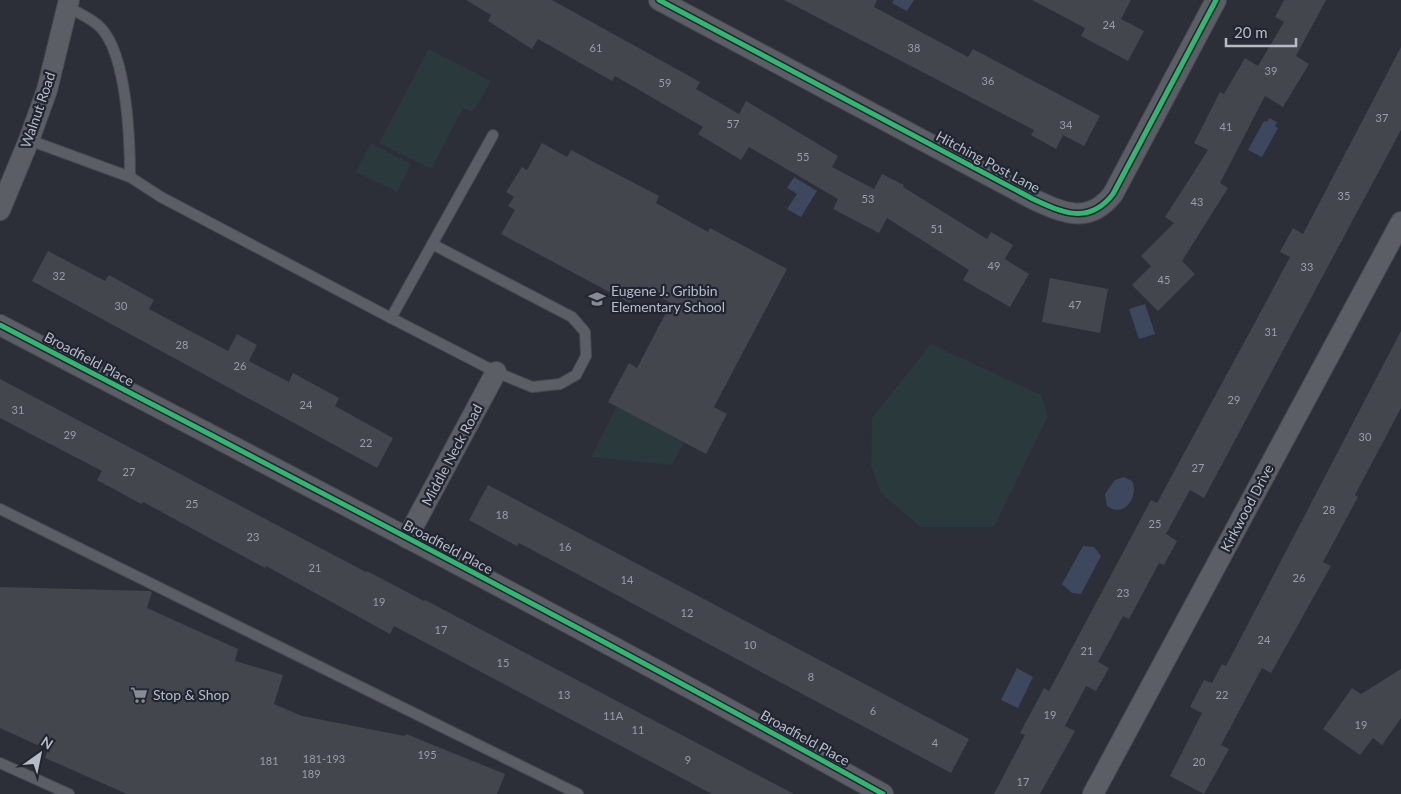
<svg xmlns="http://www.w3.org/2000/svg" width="1401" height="794" viewBox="0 0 1401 794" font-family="Lato,sans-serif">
  <rect width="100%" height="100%" fill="#2c2f37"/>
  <g fill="#2a393c">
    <path d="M429,49L491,81L473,112L463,108L431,169L379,143Z"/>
    <path d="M371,143L411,164L397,192L356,172Z"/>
    <path d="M931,344L1041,395L1048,416L994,527H920L881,493L871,466L872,418Z"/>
    <path d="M617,406L684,442L672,465L591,457Z"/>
  </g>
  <g fill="#3d485e">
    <path d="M894,0H914L907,11L892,3Z"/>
    <path d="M1269,118L1277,122L1275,126L1278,128L1262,157L1248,150L1264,121L1267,122Z"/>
    <path d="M794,177L817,191L801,217L787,209L797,194L787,188Z"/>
    <path d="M1145,304L1155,334L1139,339L1129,309Z"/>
    <path d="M1124,477L1132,481C1139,496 1125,519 1107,506L1105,494L1115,480Z"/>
    <path d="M1083,546L1094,547L1101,556L1081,594L1072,593L1062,584Z"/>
    <path d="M1017,668L1033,677L1018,708L1001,700Z"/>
  </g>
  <g fill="#43464c">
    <path d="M466,0H552L700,82L696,89L739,114L746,101L768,114L838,156L832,167L874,189L882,174L904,185L903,187L987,239L991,232L1013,245L1005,259L1029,274L1010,307L963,280L969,270L887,218L879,233L833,209L838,199L749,147L741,160L698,134L703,127L615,76L612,81L538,39L532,49L488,21L491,15Z"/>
    <path d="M784,0H877L874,7L968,57L973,49L1100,116L1084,146L1063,135L1056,149L1031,135L1034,130Z"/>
    <path d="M1032,0H1131L1121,19L1144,31L1128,61L1081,36L1085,28Z"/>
    <path d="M1284,0H1326L1296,56L1309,64L1283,107L1265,96L1220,183L1228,188L1182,261L1195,274L1158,311L1132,285L1151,266L1141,256L1174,223L1165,217L1208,150L1194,143L1220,92L1224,94L1245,58L1258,66L1284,22L1275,17Z"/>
    <path d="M1401,47V130L1204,498L1190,490L1166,534L1177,541L1164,565L1159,563L1129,619L1123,616L1098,662L1109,668L1096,691L1086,686L1065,726L1075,731L1040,794H994L1025,735L1020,733L1044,688L1049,691L1151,500L1157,503L1266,302L1290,257L1280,252L1293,228L1303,234Z"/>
    <path d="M542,143L567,157L571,150L659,196L656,203L708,232L710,228L787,269L714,407L727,414L706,454L608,402L629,363L637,368L671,303L639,286L630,303L501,234L515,210L508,206L514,197L506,192L522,167L527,170Z"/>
    <path d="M48,251L105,281L109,275L154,300L149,309L228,351L237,334L257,345L249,361L289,382L293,373L339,398L335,406L393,438L377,468L32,281Z"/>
    <path d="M1050,278L1108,289L1100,333L1042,322Z"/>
    <path d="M1401,331V408L1355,495L1358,497L1323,562L1331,566L1271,673L1262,668L1221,745L1229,749L1204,794L1170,776L1202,713L1190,707L1204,680L1212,683L1222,664L1226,666Z"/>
    <path d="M0,379L366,572L367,571L424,601L425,600L794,794H712L394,626L390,634L266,566L265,568L143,502L141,504L97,480L102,471L0,418Z"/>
    <path d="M488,485L969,739L951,773L519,543L517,546L469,520Z"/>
    <path d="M0,587L150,591L152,592L147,608L238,649L235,661L283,675L274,704L302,716L405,736L406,734L505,774L497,794H127L45,758L48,750L0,728Z"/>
    <path d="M1401,669V718L1382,745L1373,738L1360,755L1323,729L1352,688L1361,694Z"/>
  </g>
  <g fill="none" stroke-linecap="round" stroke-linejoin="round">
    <g stroke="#484a50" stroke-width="12">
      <g id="lane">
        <path d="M68,7C78,13 93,19 101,28C127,56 130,139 130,177"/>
        <path d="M29,140L130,177L161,197L391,318"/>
        <path d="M432,244L572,317L585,332L586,356L576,375L560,384L532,387L496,372L391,318L493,135"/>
        <path d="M0,509L578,794"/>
        <path d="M0,763L69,794"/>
      </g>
    </g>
    <g stroke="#484a50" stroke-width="22">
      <g id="street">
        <path d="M659,0L1033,199C1063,213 1089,225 1113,194L1216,0"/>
        <path d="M0,210L29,140L47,90L69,0"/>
        <path d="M0,325C295,479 592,632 883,794"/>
        <path d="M407,538L496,372"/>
        <path d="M1093,794L1401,222"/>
      </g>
    </g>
    <use href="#lane" stroke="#5c5e65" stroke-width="10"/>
    <use href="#street" stroke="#5c5e65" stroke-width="20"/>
    <g stroke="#202531" stroke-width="8">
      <g id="cycleway">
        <path d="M659,0L1033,199C1063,213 1089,225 1113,194L1216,0"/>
        <path d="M0,325C295,479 592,632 883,794"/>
      </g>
    </g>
    <use href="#cycleway" stroke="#33b770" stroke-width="5"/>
  </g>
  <defs>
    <g id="school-bare" transform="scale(1.35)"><path d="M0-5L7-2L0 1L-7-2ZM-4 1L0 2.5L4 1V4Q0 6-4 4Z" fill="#868b95" stroke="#202531" stroke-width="2.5" paint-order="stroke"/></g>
    <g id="supermarket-bare" transform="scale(1.35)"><path d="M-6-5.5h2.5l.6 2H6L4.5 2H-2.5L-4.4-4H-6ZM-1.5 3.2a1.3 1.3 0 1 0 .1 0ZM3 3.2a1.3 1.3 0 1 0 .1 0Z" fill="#868b95" stroke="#202531" stroke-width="2.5" paint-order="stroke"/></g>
  </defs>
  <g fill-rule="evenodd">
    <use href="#school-bare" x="597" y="299"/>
    <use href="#supermarket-bare" x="139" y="695"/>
  </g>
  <g text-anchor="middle" stroke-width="4.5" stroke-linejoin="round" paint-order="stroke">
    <g font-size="11" fill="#999ea8">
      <text x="1109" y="29">24</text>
      <text x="596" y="52">61</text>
      <text x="914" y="52">38</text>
      <text x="1271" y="75">39</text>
      <text x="988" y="85">36</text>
      <text x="665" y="87">59</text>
      <text x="1382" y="122">37</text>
      <text x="733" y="128">57</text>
      <text x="1066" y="129">34</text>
      <text x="1226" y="131">41</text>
      <text x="803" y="161">55</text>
      <text x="1344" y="200">35</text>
      <text x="868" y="203">53</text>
      <text x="1197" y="206">43</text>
      <text x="937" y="233">51</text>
      <text x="994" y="270">49</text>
      <text x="1307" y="271">33</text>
      <text x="59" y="280">32</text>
      <text x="1164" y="284">45</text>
      <text x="1075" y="309">47</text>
      <text x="121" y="310">30</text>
      <text x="1271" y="336">31</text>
      <text x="182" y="349">28</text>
      <text x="240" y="370">26</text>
      <text x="1234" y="404">29</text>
      <text x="306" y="409">24</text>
      <text x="18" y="414">31</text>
      <text x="70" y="439">29</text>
      <text x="1365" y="441">30</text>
      <text x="366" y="447">22</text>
      <text x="1198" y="472">27</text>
      <text x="129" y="476">27</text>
      <text x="192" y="508">25</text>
      <text x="1329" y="514">28</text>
      <text x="502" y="519">18</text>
      <text x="1155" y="528">25</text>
      <text x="253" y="541">23</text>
      <text x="565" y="551">16</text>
      <text x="315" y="572">21</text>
      <text x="1299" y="582">26</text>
      <text x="627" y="584">14</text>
      <text x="1123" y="597">23</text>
      <text x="379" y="606">19</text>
      <text x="687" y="617">12</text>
      <text x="441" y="634">17</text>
      <text x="1264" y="644">24</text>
      <text x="750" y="649">10</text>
      <text x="1087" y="655">21</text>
      <text x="503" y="667">15</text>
      <text x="811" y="681">8</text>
      <text x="564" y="699">13</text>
      <text x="1222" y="699">22</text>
      <text x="873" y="715">6</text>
      <text x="1050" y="719">19</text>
      <text x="613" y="720">11A</text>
      <text x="1361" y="729">19</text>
      <text x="638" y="734">11</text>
      <text x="935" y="747">4</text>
      <text x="427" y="759">195</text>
      <text x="324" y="763">181-193</text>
      <text x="688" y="764">9</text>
      <text x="269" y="765">181</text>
      <text x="1199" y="766">20</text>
      <text x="311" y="778">189</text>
      <text x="1023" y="786">17</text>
    </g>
    <g font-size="14" fill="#b6bcc7" stroke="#202531">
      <text transform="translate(38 110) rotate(-71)" y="5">Walnut Road</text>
      <text transform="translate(988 162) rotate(28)" y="5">Hitching Post Lane</text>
      <text transform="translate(89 359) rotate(28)" y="5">Broadfield Place</text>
      <text transform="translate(452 455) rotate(-62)" y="5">Middle Neck Road</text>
      <text transform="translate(1247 508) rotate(-62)" y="5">Kirkwood Drive</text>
      <text transform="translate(448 547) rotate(28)" y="5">Broadfield Place</text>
      <text transform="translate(805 738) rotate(29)" y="5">Broadfield Place</text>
    </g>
    <g font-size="14" fill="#b6bcc7" stroke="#202531" text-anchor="start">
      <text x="611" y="296">Eugene J. Gribbin<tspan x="611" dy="16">Elementary School</tspan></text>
      <text x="153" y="700">Stop &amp; Shop</text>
    </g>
  </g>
  <g transform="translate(40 754) rotate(33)" stroke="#202531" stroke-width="4" paint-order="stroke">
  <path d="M0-4L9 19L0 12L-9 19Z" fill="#b6bcc7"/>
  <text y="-8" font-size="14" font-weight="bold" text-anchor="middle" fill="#b6bcc7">N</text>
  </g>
  <path d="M1226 38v8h70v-8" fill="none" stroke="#b6bcc7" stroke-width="2.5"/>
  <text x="1234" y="38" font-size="15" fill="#b6bcc7" stroke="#202531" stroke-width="4" paint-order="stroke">20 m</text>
</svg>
